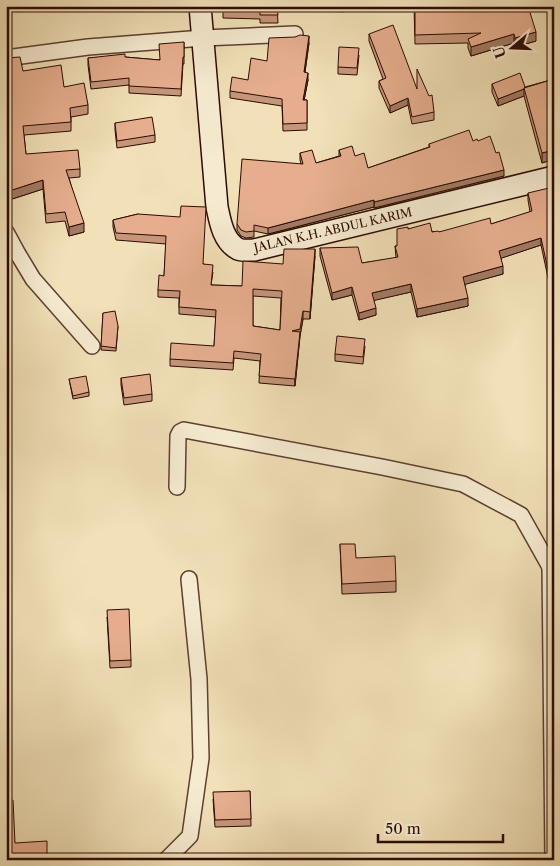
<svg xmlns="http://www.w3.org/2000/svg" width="560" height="866" viewBox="0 0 560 866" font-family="'Libre Caslon Text',serif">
  <rect width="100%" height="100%" fill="#f1e0b8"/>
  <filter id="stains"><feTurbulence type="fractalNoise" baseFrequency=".004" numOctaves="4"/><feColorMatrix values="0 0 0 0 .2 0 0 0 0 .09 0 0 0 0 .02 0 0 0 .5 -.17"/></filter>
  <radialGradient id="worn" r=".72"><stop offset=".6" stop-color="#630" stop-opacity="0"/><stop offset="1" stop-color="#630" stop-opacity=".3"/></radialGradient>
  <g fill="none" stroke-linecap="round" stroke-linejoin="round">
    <g stroke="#5d402f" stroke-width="18">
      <g id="street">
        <path d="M6,58L88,47L203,38L295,34"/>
        <path d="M6,232L18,254L33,279L92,346"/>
        <path d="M177,487L178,436L180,432L184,430L382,467L463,484L521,515L554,574"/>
        <path d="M550,565L553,860"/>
        <path d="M166,860L190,836L201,758L199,679L189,579"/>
      </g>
    </g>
    <g stroke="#2c0b01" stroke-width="24">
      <path id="secondary" d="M200,6L217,207C220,221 223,241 238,249C242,251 249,250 254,250L554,177"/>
    </g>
    <use href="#street" stroke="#f6ebd1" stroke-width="15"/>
    <use href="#secondary" stroke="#f6ebd1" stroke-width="21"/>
  </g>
  <g fill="#c6967b" stroke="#2c0b01" fill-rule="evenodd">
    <path d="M223,6H277L278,23H260V19L223,18Z"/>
    <path d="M325,6H344V12L325,11Z"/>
    <path d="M414,6L536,41L515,47L514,43L471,56L468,48V43L415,44Z"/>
    <path d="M369,34L417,89L434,112V120L412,124L408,105L390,113L379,88V81L383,79L369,41Z"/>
    <path d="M184,42V64H183L181,96L129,93V85L91,89L88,65V58L125,57L159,60Z"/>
    <path d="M309,43L305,72L308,80L304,100H307V130L283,131L282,106L230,98V91Z"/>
    <path d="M359,55L357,75L338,74V67Z"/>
    <path d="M23,71L64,87L88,105V114L71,117V131L24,135L26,154L80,169V177L69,178L84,232L69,236L65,221L46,223L43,189L6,201Z"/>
    <path d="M554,79V159L542,163L524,96L498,106L492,92V84L525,87Z"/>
    <path d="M115,123L155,135V142L117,148L115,130Z"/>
    <path d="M478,141L504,176L374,208V207L268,234L254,231V237L246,238L241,236L237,230V224L301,164L300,160V153L316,163L339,156V150L355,156L368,168L429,147V144Z"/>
    <path d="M528,193L554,210V286L550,287L541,245L501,258L503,274L465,284L468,306L417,317L411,292L374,300L376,315L359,320L352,295L332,300L320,256V248L362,263L396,258L395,246H397L408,229L439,232L491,224L530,212L528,200Z"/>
    <path d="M138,214L204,264L213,272L211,285L242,286L283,264L315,256L310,319H303L300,336L295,386L259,383L260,361L234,358L233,370L170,366V359L214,346L216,317L179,314V298L158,297V290L164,276L166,244L116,240L113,227V220ZM253,296L281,298L280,330L253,326Z"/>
    <path d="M103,313L118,326L116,351L101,350Z"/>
    <path d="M365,346L363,364L335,361V354Z"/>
    <path d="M121,378L152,394V401L124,405L121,385Z"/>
    <path d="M69,379L89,392V396L73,399Z"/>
    <path d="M340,544L356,558L396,581V592L342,594Z"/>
    <path d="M107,617L131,660V667L110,668Z"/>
    <path d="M250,791L251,826L215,827L213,799Z"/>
  </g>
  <g fill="#a17a64" stroke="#2c0b01">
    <path d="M536,32V41L515,47V38Z"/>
    <path d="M514,34V43L471,56V47Z"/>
    <path d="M309,36V43L304,79V72Z"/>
    <path d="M308,73V80L303,106V100Z"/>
    <path d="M524,89V96L498,106V99Z"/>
    <path d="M408,98V105L390,113V106Z"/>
    <path d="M554,150V159L542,163V153Z"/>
    <path d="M504,170V176L374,208V202Z"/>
    <path d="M43,180V189L6,201V192Z"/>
    <path d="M374,200V207L268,234V228Z"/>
    <path d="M84,223V232L69,236V227Z"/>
    <path d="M541,238V245L499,259V251Z"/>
    <path d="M315,249V256L310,319V312Z"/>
    <path d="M503,266V274L463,285V277Z"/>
    <path d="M550,279H554V286L550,287Z"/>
    <path d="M411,284V292L372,301V293Z"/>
    <path d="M352,287V295L332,300V293Z"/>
    <path d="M468,298V306L417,317V309Z"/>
    <path d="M376,308V315L359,320V313Z"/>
    <path d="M303,311V319L300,336L295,386L292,331Z"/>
  </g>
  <g fill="#e6ae8f" stroke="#2c0b01" fill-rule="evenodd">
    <path d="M223,6H277L278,15H260V11L223,10Z"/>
    <path d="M415,6H528L536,32L515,38L514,34L471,47L468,39L481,33L415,35Z"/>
    <path d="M393,25L417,89V69L429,96L432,95L434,112L412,117L408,98L390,106L379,81L386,78L369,34Z"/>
    <path d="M300,35L309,36L304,72L308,73L303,100H307V123L283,124L282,99L230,91L232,77L248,80L251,58L267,61L269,38L295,37Z"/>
    <path d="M184,42V57H183L181,89L129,86V78L91,82L88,58L125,54V57L160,60L159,44Z"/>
    <path d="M339,47L359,48L357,68L338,67Z"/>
    <path d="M20,57L23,71L61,65L64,87L84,83L88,105L70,108L71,122L23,126L26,154L78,150L80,169L66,170L84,223L69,227L65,212L46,214L43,180L6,192V58Z"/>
    <path d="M520,73L525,87L524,88V89L498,99L492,84Z"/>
    <path d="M554,79V150L542,153L524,88Z"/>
    <path d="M152,117L155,135L117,141L115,123Z"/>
    <path d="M469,130L473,141L477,139L478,141L490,136L496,153L499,152L504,170L374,202V200L268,228L254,225V231L246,232L241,230L237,224L242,159L303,164L300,153L312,150L316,163L341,156L339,150L352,146L355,156L364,153L368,168L430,147L429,144Z"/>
    <path d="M549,188L554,210V279H550L541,238L499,251L503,266L463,277L468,298L417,309L411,284L372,293L376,308L359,313L352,287L332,293L320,248L358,247L362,263L398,257L395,246H397V229L408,227V229L430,223L432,232L438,231L439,232L490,218L491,224L532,211L528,193Z"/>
    <path d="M181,206L206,207L203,264L213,265L211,285L242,286L243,261L283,264L284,249H315L310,312L303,311L300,329L292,331L300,332L295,379L259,376L261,354L234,351L233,363L170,359L171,343L214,346L216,310L179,307L180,291L158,290L159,275L164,276L166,236L116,233L113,220L138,214L180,217ZM253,289L282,291L280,330L253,326Z"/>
    <path d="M115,311L118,326L116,348L101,346L103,313Z"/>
    <path d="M337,336L365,339L363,357L335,354Z"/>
    <path d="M150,374L152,394L124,398L121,378Z"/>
    <path d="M86,376L89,392L73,396L69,379Z"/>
    <path d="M340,544H355L356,558L395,556L396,581L342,584Z"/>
    <path d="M129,609L131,660L110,661L107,610Z"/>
    <path d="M250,791L251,819L215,820L213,792Z"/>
    <path d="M6,800H13L15,843L47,841V860H6Z"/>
  </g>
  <g text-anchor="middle" stroke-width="4" stroke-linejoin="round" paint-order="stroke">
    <g font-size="12" fill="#2c0b01" stroke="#f6ebd1">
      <text transform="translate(333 230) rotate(-13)" y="4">JALAN K.H. ABDUL KARIM</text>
    </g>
  </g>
  <rect width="560" height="866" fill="none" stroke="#f1e0b8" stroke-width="25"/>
  <rect x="8" y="8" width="545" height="851" fill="none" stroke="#2c0b01" stroke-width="2.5"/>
  <rect x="12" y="12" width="535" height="841" fill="none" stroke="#2c0b01"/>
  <g transform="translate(512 48) rotate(251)" stroke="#f6ebd1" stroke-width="4" paint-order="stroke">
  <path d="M0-4L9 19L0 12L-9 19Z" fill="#2c0b01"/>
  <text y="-8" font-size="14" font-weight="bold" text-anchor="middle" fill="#2c0b01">U</text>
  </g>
  <path d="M378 834v8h125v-8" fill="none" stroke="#2c0b01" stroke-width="2.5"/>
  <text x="385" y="834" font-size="15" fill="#2c0b01" stroke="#f6ebd1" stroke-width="4" paint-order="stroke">50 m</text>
  <rect width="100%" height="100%" filter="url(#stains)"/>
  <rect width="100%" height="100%" fill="url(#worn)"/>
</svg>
